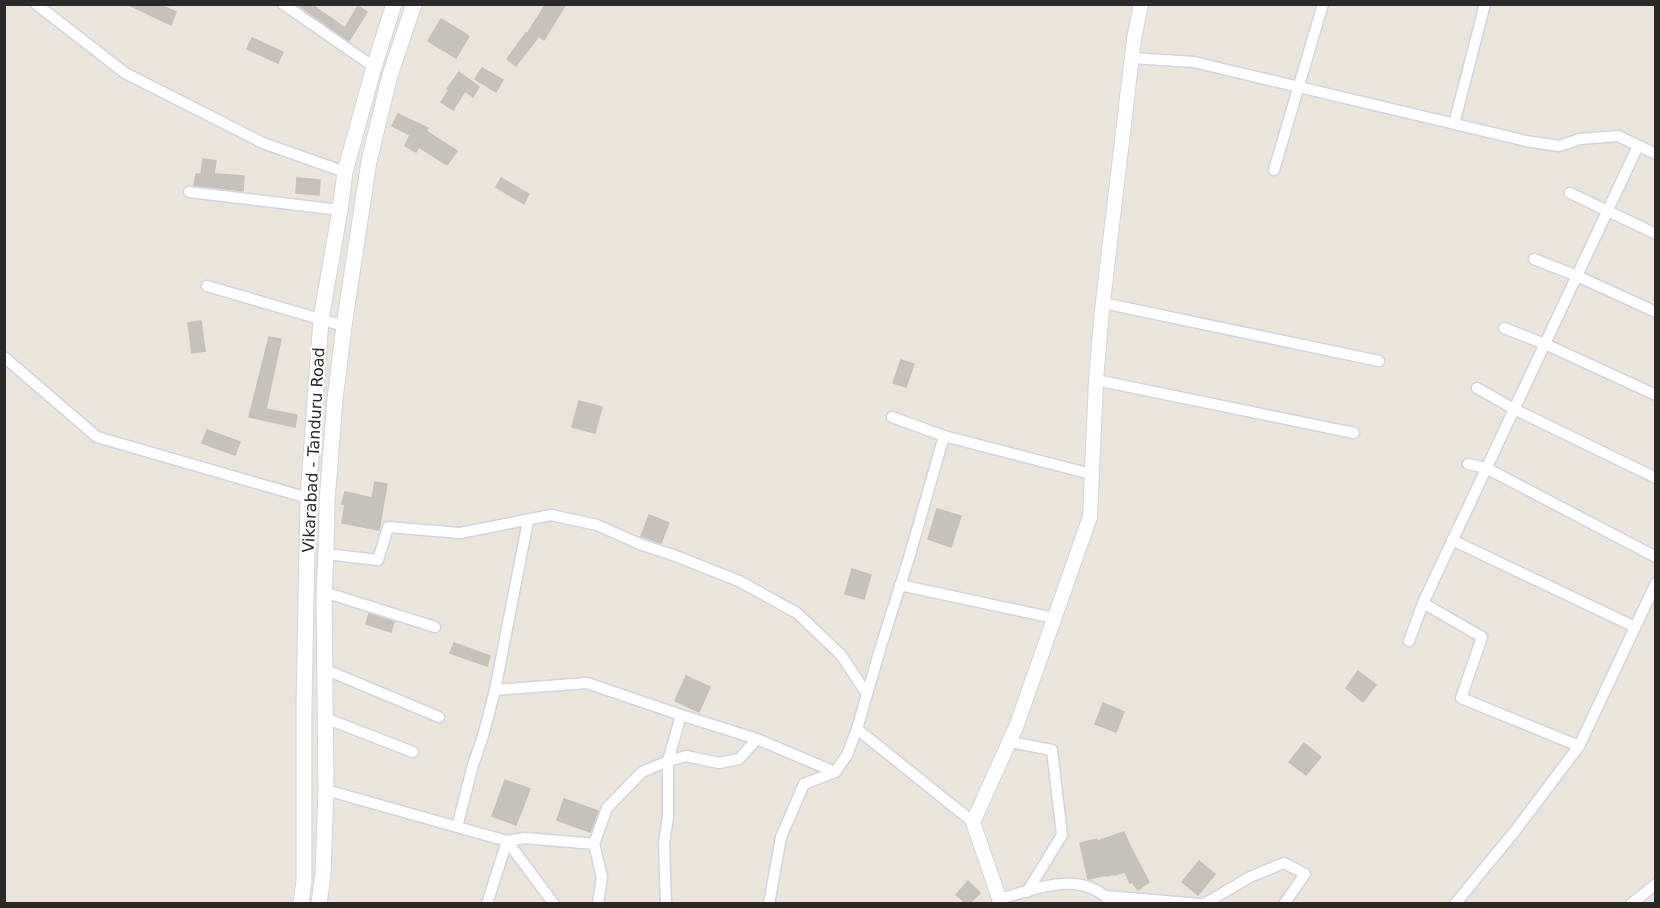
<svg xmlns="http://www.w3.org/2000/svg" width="1660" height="908" viewBox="0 0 1660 908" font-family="'DejaVu Sans',sans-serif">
  <rect width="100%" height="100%" fill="#ebe4db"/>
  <g fill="#c6c1bb" stroke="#c6c0b5" stroke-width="1.5">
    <path d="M127,4H159L176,12L171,25Z"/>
    <path d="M297,4H311L345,28L358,6L367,12L349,41Z"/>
    <path d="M546,4H566L544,40L539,36L516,66L507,59L526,33L527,34Z"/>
    <path d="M441,19L469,36L456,58L428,41Z"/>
    <path d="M252,38L283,52L278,63L247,49Z"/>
    <path d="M482,68L503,80L496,92L475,79Z"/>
    <path d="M459,72L479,87L473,97L465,91L453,110L441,102L449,90L447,89Z"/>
    <path d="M398,114L428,128L426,131L457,151L447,165L419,147L416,152L405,146L410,135L392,126Z"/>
    <path d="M203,159L216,161L214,174L244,176L243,191L194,185L196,174H201Z"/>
    <path d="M297,178L320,180L319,195L296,193Z"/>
    <path d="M501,178L529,194L524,204L496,187Z"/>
    <path d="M201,321L205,351L192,353L188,323Z"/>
    <path d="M269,337L281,339L266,409L297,415L295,427L249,417Z"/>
    <path d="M901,360L914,364L906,387L893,383Z"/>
    <path d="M579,401L602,407L595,433L572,427Z"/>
    <path d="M207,430L240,442L235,455L202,443Z"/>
    <path d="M375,482L387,484L379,530L342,523L345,504H342L345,492L372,498Z"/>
    <path d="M937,509L961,516L951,547L928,539Z"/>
    <path d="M649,515L669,523L661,543L641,536Z"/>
    <path d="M852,569L871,575L864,599L845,594Z"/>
    <path d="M369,614L394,622L391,632L366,624Z"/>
    <path d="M454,643L490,656L487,666L450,653Z"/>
    <path d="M1358,671L1376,685L1363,702L1346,688Z"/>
    <path d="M686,676L710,687L699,712L675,701Z"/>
    <path d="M1103,703L1124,712L1116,732L1095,724Z"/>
    <path d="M1304,743L1321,757L1306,775L1289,762Z"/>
    <path d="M505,780L530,789L516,825L492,816Z"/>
    <path d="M564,799L598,811L590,832L557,820Z"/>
    <path d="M1124,832L1131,848L1149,882L1138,890L1132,882L1130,883L1125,872L1115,875V874L1106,876V875L1088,879L1080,843L1097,839L1098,841Z"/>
    <path d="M1199,861L1215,874L1198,895L1182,882Z"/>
    <path d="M968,881L980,893L970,903H966L956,895Z"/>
  </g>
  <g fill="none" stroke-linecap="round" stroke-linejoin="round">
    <g stroke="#d0d3e1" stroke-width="13">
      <g id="minor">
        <path d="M36,4L125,73L263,143L345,172"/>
        <path d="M283,4L374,67"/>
        <path d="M1132,58L1194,62L1526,141L1559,146L1580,139L1618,136L1656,154"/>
        <path d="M1454,124L1485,4"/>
        <path d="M1274,170L1323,4"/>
        <path d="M189,192L340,210"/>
        <path d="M1570,193L1656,234"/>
        <path d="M1534,259L1577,276L1656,312"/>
        <path d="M207,286L344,326"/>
        <path d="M1103,303L1379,361"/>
        <path d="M1504,328L1545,344L1656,395"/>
        <path d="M4,357L97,437L308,498"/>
        <path d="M1096,380L1354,433"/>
        <path d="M1477,388L1514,409L1656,478"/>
        <path d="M944,436L1091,474"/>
        <path d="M1468,464L1486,468L1656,557"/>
        <path d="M528,521L495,690L587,683L681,715L757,739L835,772"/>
        <path d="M1452,540L1635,627"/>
        <path d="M326,554L378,560L388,527L460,533L551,515L597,525L642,545L673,555L739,581L797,613L841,655L867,694"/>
        <path d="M900,585L1054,618"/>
        <path d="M324,592L435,627"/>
        <path d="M1409,641L1423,603"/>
        <path d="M324,669L439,717"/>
        <path d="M325,718L413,752"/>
        <path d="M857,729L973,822"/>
        <path d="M1010,742L1052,750L1062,835L1027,892"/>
        <path d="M1579,746L1461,698L1482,637L1423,603L1638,146"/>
        <path d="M326,790L507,841L487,904"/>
        <path d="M457,827L473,765L483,736L495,690"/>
        <path d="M1106,896L1200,904"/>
        <path d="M999,899C1038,889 1082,868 1113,904"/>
        <path d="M554,904L507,841L525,838L594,844"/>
        <path d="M598,904L602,877L594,844L607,808L642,772L668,761L686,756L719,763L739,759L757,739"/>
        <path d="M666,904L664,844L668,816V761L681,715"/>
        <path d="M769,904L781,837L804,784L835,772L847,755L857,729L881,646L909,558L944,436L892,417"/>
        <path d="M1204,904L1250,877L1284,863L1305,874L1284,904"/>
        <path d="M1455,904L1515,831L1579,746L1656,583"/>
        <path d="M1631,904L1656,884"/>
      </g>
    </g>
    <g stroke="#d0d3e1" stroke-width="16">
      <path id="tertiary" d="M1001,904L973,822L1016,727L1090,517L1096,380L1102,310L1134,39L1141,4"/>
    </g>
    <g stroke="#d0d3e1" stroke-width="17">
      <g id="secondary">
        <path d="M301,904L304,881V707L308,498L321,319L340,210L345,172L374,67L394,4"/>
        <path d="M319,904L323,874L326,790L324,592L326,554L327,501L335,399L344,326L369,161L390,75L414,4"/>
      </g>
    </g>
    <use href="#minor" stroke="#fff" stroke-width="10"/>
    <use href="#tertiary" stroke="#fff" stroke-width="14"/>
    <use href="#secondary" stroke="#fff" stroke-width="15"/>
  </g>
  <g text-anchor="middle" stroke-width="4.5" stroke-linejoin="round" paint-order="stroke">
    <g font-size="16" fill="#292929" stroke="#fff">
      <text transform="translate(313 450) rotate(-87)" y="6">Vikarabad - Tanduru Road</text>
    </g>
  </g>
  <rect width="1660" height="908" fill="none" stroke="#292929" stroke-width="12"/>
</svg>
